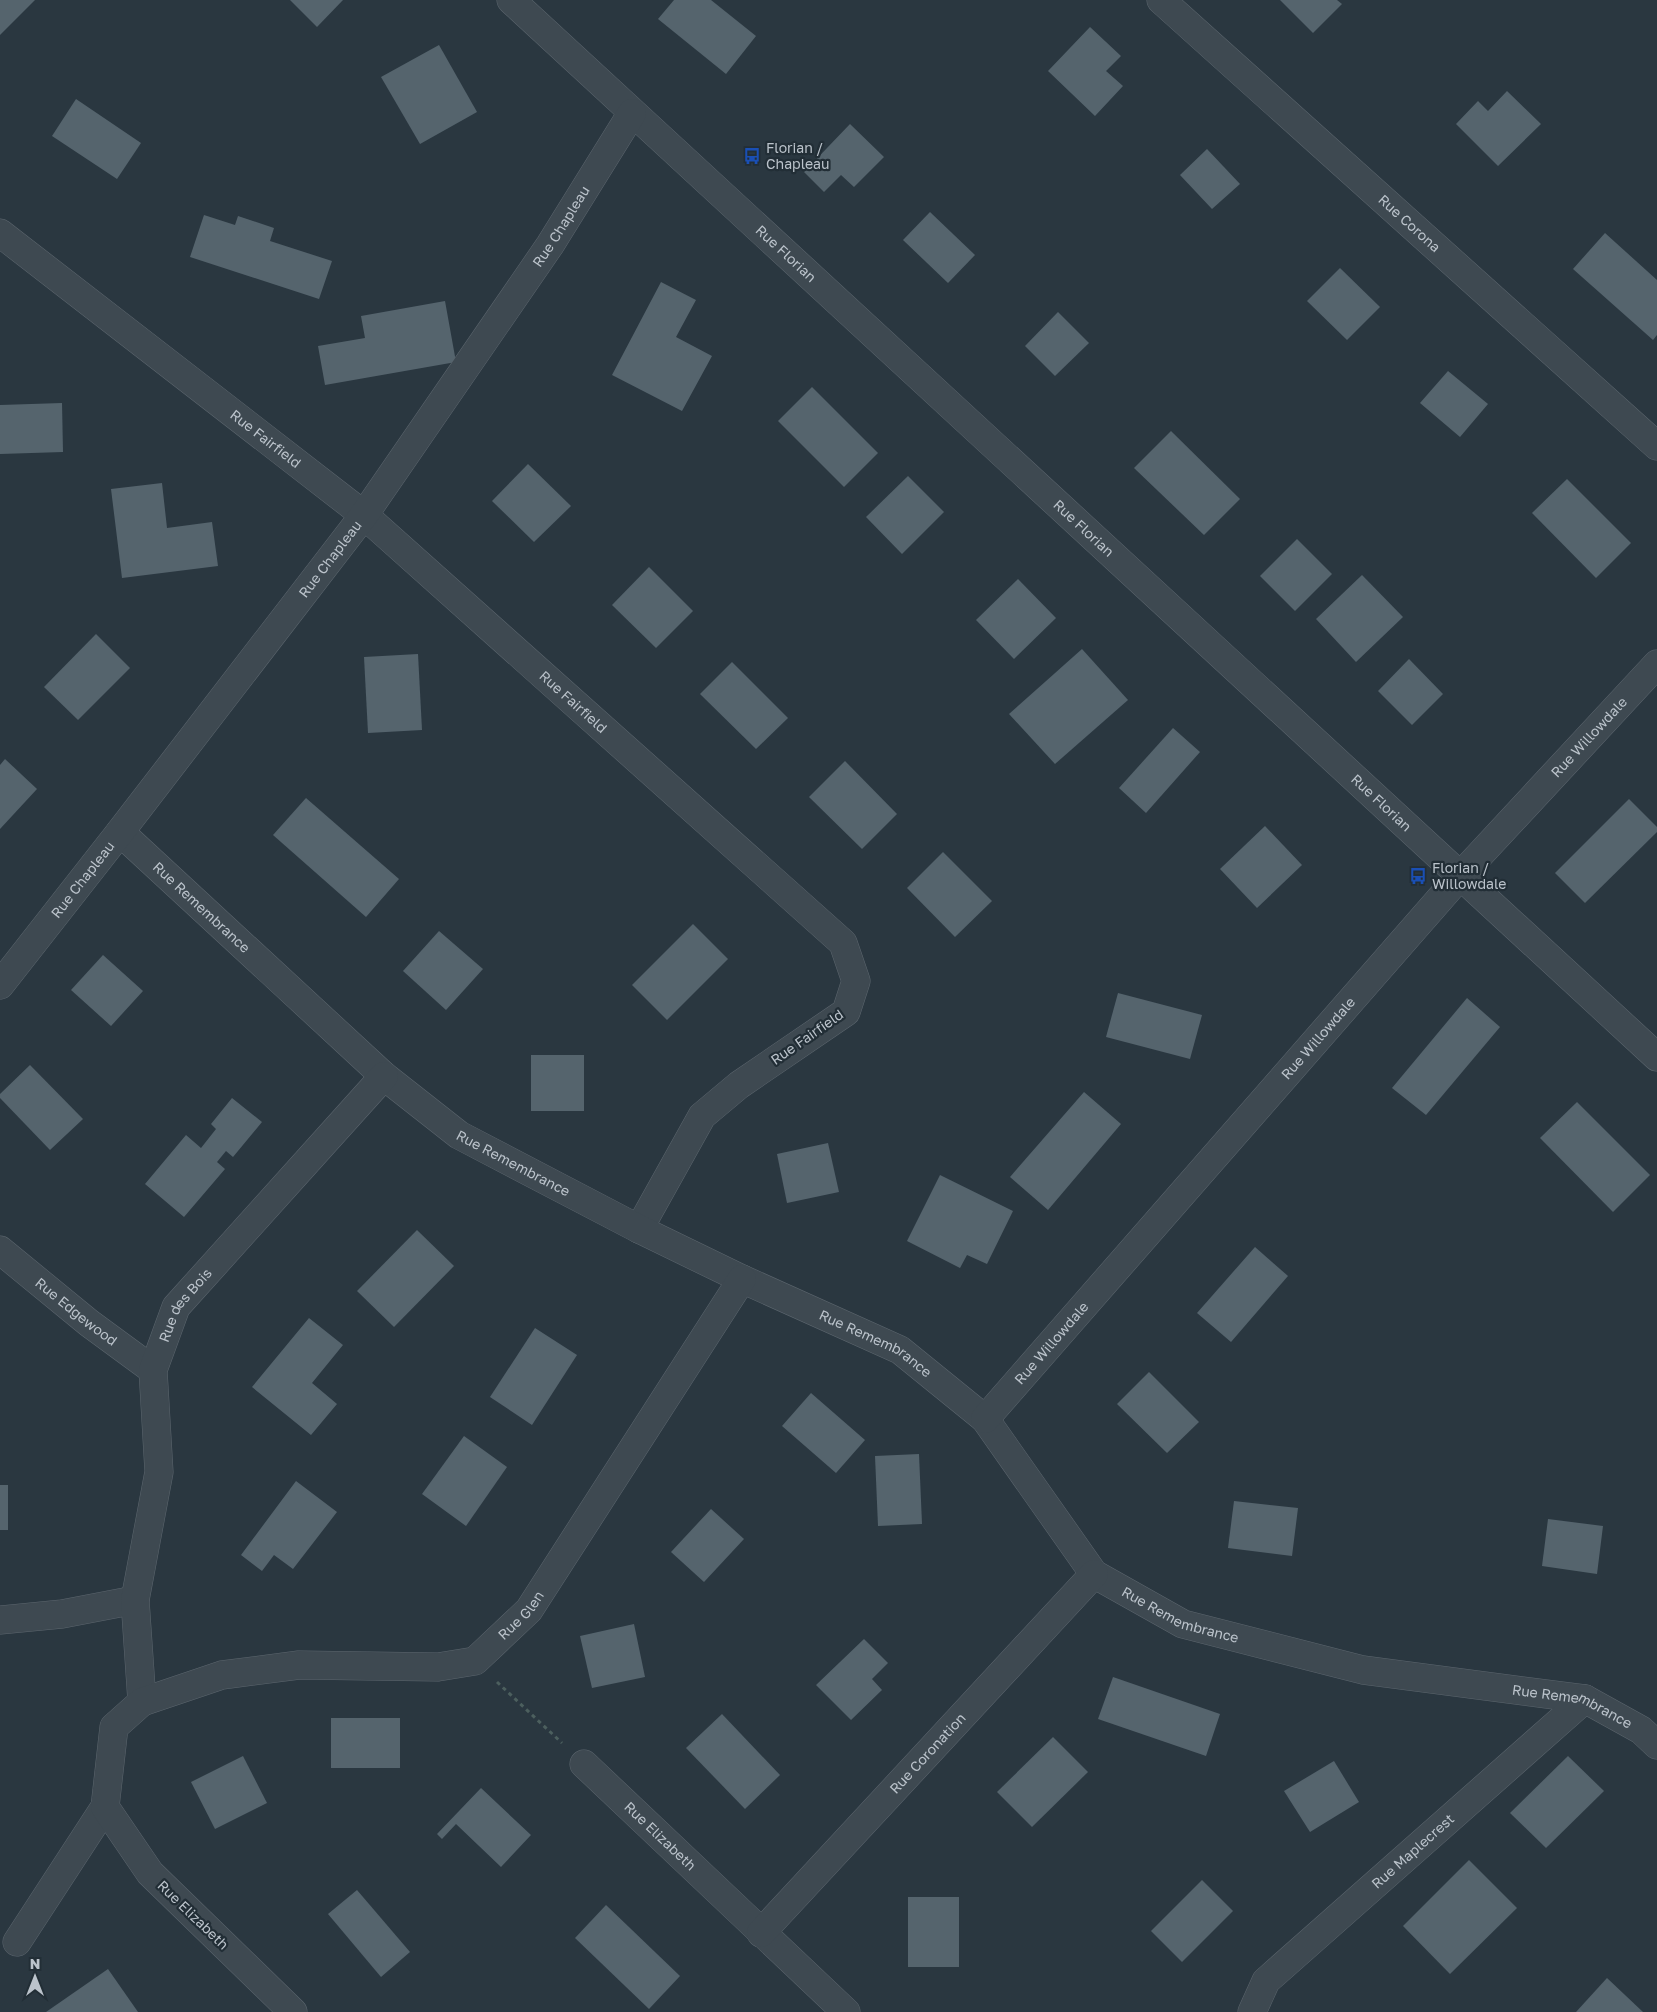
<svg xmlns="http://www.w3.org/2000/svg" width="1657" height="2012" viewBox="0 0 1657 2012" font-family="'Golos Text',sans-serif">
  <rect width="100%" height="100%" fill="#2a3740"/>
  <g fill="#55646d">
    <path d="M0,0H35L0,35Z"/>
    <path d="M290,0H343L317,27Z"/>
    <path d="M674,0H711L756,36L726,74L658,19Z"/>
    <path d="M1280,0H1337L1342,4L1313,33Z"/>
    <path d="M1090,27L1121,56L1106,71L1123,86L1095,116L1048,71Z"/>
    <path d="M439,45L477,112L420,144L381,77Z"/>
    <path d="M1507,91L1541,124L1498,166L1456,124L1478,101L1488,111Z"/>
    <path d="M76,99L141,143L117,179L52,136Z"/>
    <path d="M850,124L884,157L854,187L841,175L824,192L804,172Z"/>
    <path d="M1207,149L1240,184L1212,209L1180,175Z"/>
    <path d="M930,212L975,255L948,283L903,240Z"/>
    <path d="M204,215L235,225L238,216L274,228L270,241L332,261L319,299L190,257Z"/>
    <path d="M1605,233L1657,280V335L1653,340L1573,269Z"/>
    <path d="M1340,268L1380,307L1347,340L1307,301Z"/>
    <path d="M661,282L696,300L676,337L712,356L682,411L612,375Z"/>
    <path d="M445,301L456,362L325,385L318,346L365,338L361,316Z"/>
    <path d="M1058,312L1089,343L1055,376L1025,346Z"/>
    <path d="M1448,371L1488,404L1460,437L1420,403Z"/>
    <path d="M812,387L878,453L844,487L778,421Z"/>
    <path d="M62,403L63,452L0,454V405Z"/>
    <path d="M1171,431L1240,499L1204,535L1134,468Z"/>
    <path d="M528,464L571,506L534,542L492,501Z"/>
    <path d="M908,476L944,512L902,554L866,517Z"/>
    <path d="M1567,479L1631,543L1596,578L1532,513Z"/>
    <path d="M162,483L167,528L212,522L218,566L122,578L111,489Z"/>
    <path d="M1297,539L1332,574L1295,611L1260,576Z"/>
    <path d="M649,567L693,611L656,648L612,605Z"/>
    <path d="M1362,575L1403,617L1356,662L1316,619Z"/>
    <path d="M1018,579L1056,618L1014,659L976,620Z"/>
    <path d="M96,634L130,668L78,720L44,687Z"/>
    <path d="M1082,649L1128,700L1055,764L1009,714Z"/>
    <path d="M418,654L422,730L368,733L364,657Z"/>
    <path d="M1409,659L1443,694L1412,725L1378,691Z"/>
    <path d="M732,662L788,718L756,749L700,694Z"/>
    <path d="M1173,728L1200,752L1146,813L1119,788Z"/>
    <path d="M5,759L37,789L0,829V765Z"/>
    <path d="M845,761L897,814L862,849L809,797Z"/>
    <path d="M306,798L399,879L366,917L273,835Z"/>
    <path d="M1629,799L1657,827V832L1585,903L1555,873Z"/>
    <path d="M1265,826L1302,865L1257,908L1220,869Z"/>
    <path d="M943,852L992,901L955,937L907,888Z"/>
    <path d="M693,924L728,959L667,1020L632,985Z"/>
    <path d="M439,931L483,969L446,1010L403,971Z"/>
    <path d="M103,955L143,991L111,1026L71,990Z"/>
    <path d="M1118,993L1202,1015L1190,1059L1106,1037Z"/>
    <path d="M1467,998L1500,1027L1426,1115L1392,1088Z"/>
    <rect x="531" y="1055" width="53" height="56"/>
    <path d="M30,1065L83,1119L50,1150L0,1098V1094Z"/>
    <path d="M1084,1092L1121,1124L1048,1210L1010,1177Z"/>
    <path d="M232,1098L262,1122L233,1157L226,1151L217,1162L225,1169L184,1217L145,1184L186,1135L201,1148L216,1129L211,1124Z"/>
    <path d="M1577,1102L1650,1175L1613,1212L1540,1138Z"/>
    <path d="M828,1143L839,1192L787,1203L777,1154Z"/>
    <path d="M940,1175L1013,1211L987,1264L967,1255L960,1268L907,1241Z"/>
    <path d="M417,1230L454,1266L394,1327L357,1291Z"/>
    <path d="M1255,1247L1288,1276L1231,1342L1197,1313Z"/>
    <path d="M309,1318L343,1345L312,1383L337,1404L311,1435L252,1387Z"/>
    <path d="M535,1328L577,1355L532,1425L490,1397Z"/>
    <path d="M1149,1372L1199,1422L1167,1453L1117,1404Z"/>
    <path d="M811,1393L865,1440L836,1473L782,1426Z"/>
    <path d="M464,1436L507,1467L466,1526L422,1494Z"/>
    <path d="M919,1454L922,1524L878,1526L875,1456Z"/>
    <path d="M296,1481L337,1512L293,1569L274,1555L262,1571L241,1555Z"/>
    <rect x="0" y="1485" width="8" height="45"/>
    <path d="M1234,1501L1298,1508L1292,1556L1228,1548Z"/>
    <path d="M711,1509L744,1539L704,1582L671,1552Z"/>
    <path d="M1548,1519L1603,1526L1597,1574L1542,1566Z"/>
    <path d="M634,1624L645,1677L592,1688L580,1636Z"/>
    <path d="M864,1639L888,1663L872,1679L882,1690L851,1720L816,1685Z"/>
    <path d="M1113,1677L1220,1714L1206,1756L1098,1719Z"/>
    <path d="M722,1714L780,1775L745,1809L686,1748Z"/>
    <rect x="331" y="1718" width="69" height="50"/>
    <path d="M1053,1737L1088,1772L1032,1827L997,1792Z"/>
    <path d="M243,1756L267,1803L215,1829L191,1782Z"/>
    <path d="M1568,1756L1604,1791L1546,1848L1510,1813Z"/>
    <path d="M1334,1761L1359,1802L1310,1832L1284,1791Z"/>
    <path d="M481,1788L531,1835L501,1867L456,1824L442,1839L437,1834Z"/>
    <path d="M1469,1860L1517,1908L1450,1974L1403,1926Z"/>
    <path d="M1202,1880L1233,1911L1182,1962L1151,1931Z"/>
    <path d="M357,1890L410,1952L381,1977L328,1914Z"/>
    <rect x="908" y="1897" width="51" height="70"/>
    <path d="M606,1905L680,1976L649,2009L575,1938Z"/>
    <path d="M108,1969L138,2012H46Z"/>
    <path d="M1607,1978L1643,2012H1576Z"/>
  </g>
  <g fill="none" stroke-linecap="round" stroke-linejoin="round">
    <g stroke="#5c666e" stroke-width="29">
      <g id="street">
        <path id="s1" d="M511,0L1657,1057"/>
        <path id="s2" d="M1161,0L1657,446"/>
        <path id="s3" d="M0,233L364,515L843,943L856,981L846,1012L739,1085L702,1116L639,1229"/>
        <path id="s4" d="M120,832L384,1076L459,1135L639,1229L742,1279L900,1350L985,1419L1094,1574L1183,1624L1363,1670L1585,1699L1641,1730L1657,1745"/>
        <path id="s5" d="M0,985L120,832L364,515L550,245L632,113"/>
        <path id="s6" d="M0,1250L89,1323L153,1370"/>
        <path id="s7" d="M985,1419L1460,876L1657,664"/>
        <path d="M0,1620L62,1614L135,1600"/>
        <path id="s8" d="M142,1702L135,1600L159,1472L153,1370L176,1307L384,1076"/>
        <path id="s9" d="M584,1764L846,2012"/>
        <path id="s10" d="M761,1933L1094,1574"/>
        <path d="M17,1942L105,1807"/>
        <path id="s11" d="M293,2012L150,1873L105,1807L114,1727L142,1702L222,1675L299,1665L438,1667L475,1661L529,1610L742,1279"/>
        <path id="s12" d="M1252,2012L1266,1981L1585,1699"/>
      </g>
    </g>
    <path stroke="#4c5f5e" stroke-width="3" stroke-dasharray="4 4" stroke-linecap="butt" d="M497,1682L562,1743"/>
    <use href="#street" stroke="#3e4951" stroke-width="28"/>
  </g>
  <defs>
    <g id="bus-bare" transform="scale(1.35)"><path d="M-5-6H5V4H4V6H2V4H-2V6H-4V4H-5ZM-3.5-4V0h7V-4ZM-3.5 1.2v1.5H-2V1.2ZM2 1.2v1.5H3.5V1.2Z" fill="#1a4fb4" stroke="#222e36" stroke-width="2.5" paint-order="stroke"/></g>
  </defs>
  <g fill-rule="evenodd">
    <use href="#bus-bare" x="752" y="156"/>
    <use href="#bus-bare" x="1418" y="876"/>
  </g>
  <g text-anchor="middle" stroke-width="4.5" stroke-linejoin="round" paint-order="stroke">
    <g font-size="14" fill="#bbc3cb" stroke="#222e36" text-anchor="start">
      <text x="766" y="153">Florian /<tspan x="766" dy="16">Chapleau</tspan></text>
      <text x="1432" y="873">Florian /<tspan x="1432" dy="16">Willowdale</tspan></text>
    </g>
    <g font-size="14" fill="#bbc3cb" stroke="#222e36">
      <text dy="5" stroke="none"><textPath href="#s2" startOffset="334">Rue Corona</textPath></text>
      <text dy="5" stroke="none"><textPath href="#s5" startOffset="944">Rue Chapleau</textPath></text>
      <text dy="5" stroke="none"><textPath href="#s1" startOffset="374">Rue Florian</textPath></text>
      <text dy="5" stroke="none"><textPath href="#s3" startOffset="336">Rue Fairfield</textPath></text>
      <text dy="5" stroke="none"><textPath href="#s1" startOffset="779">Rue Florian</textPath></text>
      <text dy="5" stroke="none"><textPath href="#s5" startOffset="539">Rue Chapleau</textPath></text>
      <text dy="5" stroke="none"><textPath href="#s3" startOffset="741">Rue Fairfield</textPath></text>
      <text dy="5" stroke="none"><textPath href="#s7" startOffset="911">Rue Willowdale</textPath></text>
      <text dy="5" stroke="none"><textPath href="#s1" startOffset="1184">Rue Florian</textPath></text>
      <text dy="5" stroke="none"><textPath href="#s5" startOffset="134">Rue Chapleau</textPath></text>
      <text dy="5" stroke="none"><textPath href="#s4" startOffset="111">Rue Remembrance</textPath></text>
      <text transform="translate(807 1037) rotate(-35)" y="5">Rue Fairfield</text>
      <text dy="5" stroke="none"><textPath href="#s7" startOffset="506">Rue Willowdale</textPath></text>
      <text dy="5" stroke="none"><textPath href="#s4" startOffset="516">Rue Remembrance</textPath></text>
      <text dy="5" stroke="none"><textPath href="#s8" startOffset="408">Rue des Bois</textPath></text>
      <text dy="5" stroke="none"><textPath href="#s6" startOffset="98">Rue Edgewood</textPath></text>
      <text dy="5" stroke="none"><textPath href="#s7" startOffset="101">Rue Willowdale</textPath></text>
      <text dy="5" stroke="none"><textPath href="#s4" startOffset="921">Rue Remembrance</textPath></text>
      <text dy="5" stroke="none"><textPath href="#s4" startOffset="1341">Rue Remembrance</textPath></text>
      <text dy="5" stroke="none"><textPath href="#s11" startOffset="801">Rue Glen</textPath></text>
      <text dy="5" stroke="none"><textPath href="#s4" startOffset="1746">Rue Remembrance</textPath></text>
      <text dy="5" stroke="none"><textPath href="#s10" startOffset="245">Rue Coronation</textPath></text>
      <text dy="5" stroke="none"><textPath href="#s9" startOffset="105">Rue Elizabeth</textPath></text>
      <text dy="5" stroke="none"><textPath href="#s12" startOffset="230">Rue Maplecrest</textPath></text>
      <text transform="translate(193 1915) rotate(44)" y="5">Rue Elizabeth</text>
    </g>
  </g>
  <g transform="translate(35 1977)" stroke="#222e36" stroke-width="4" paint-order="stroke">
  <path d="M0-4L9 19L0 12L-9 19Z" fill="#bbc3cb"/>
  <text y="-8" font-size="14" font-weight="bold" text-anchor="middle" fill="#bbc3cb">N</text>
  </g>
</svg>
